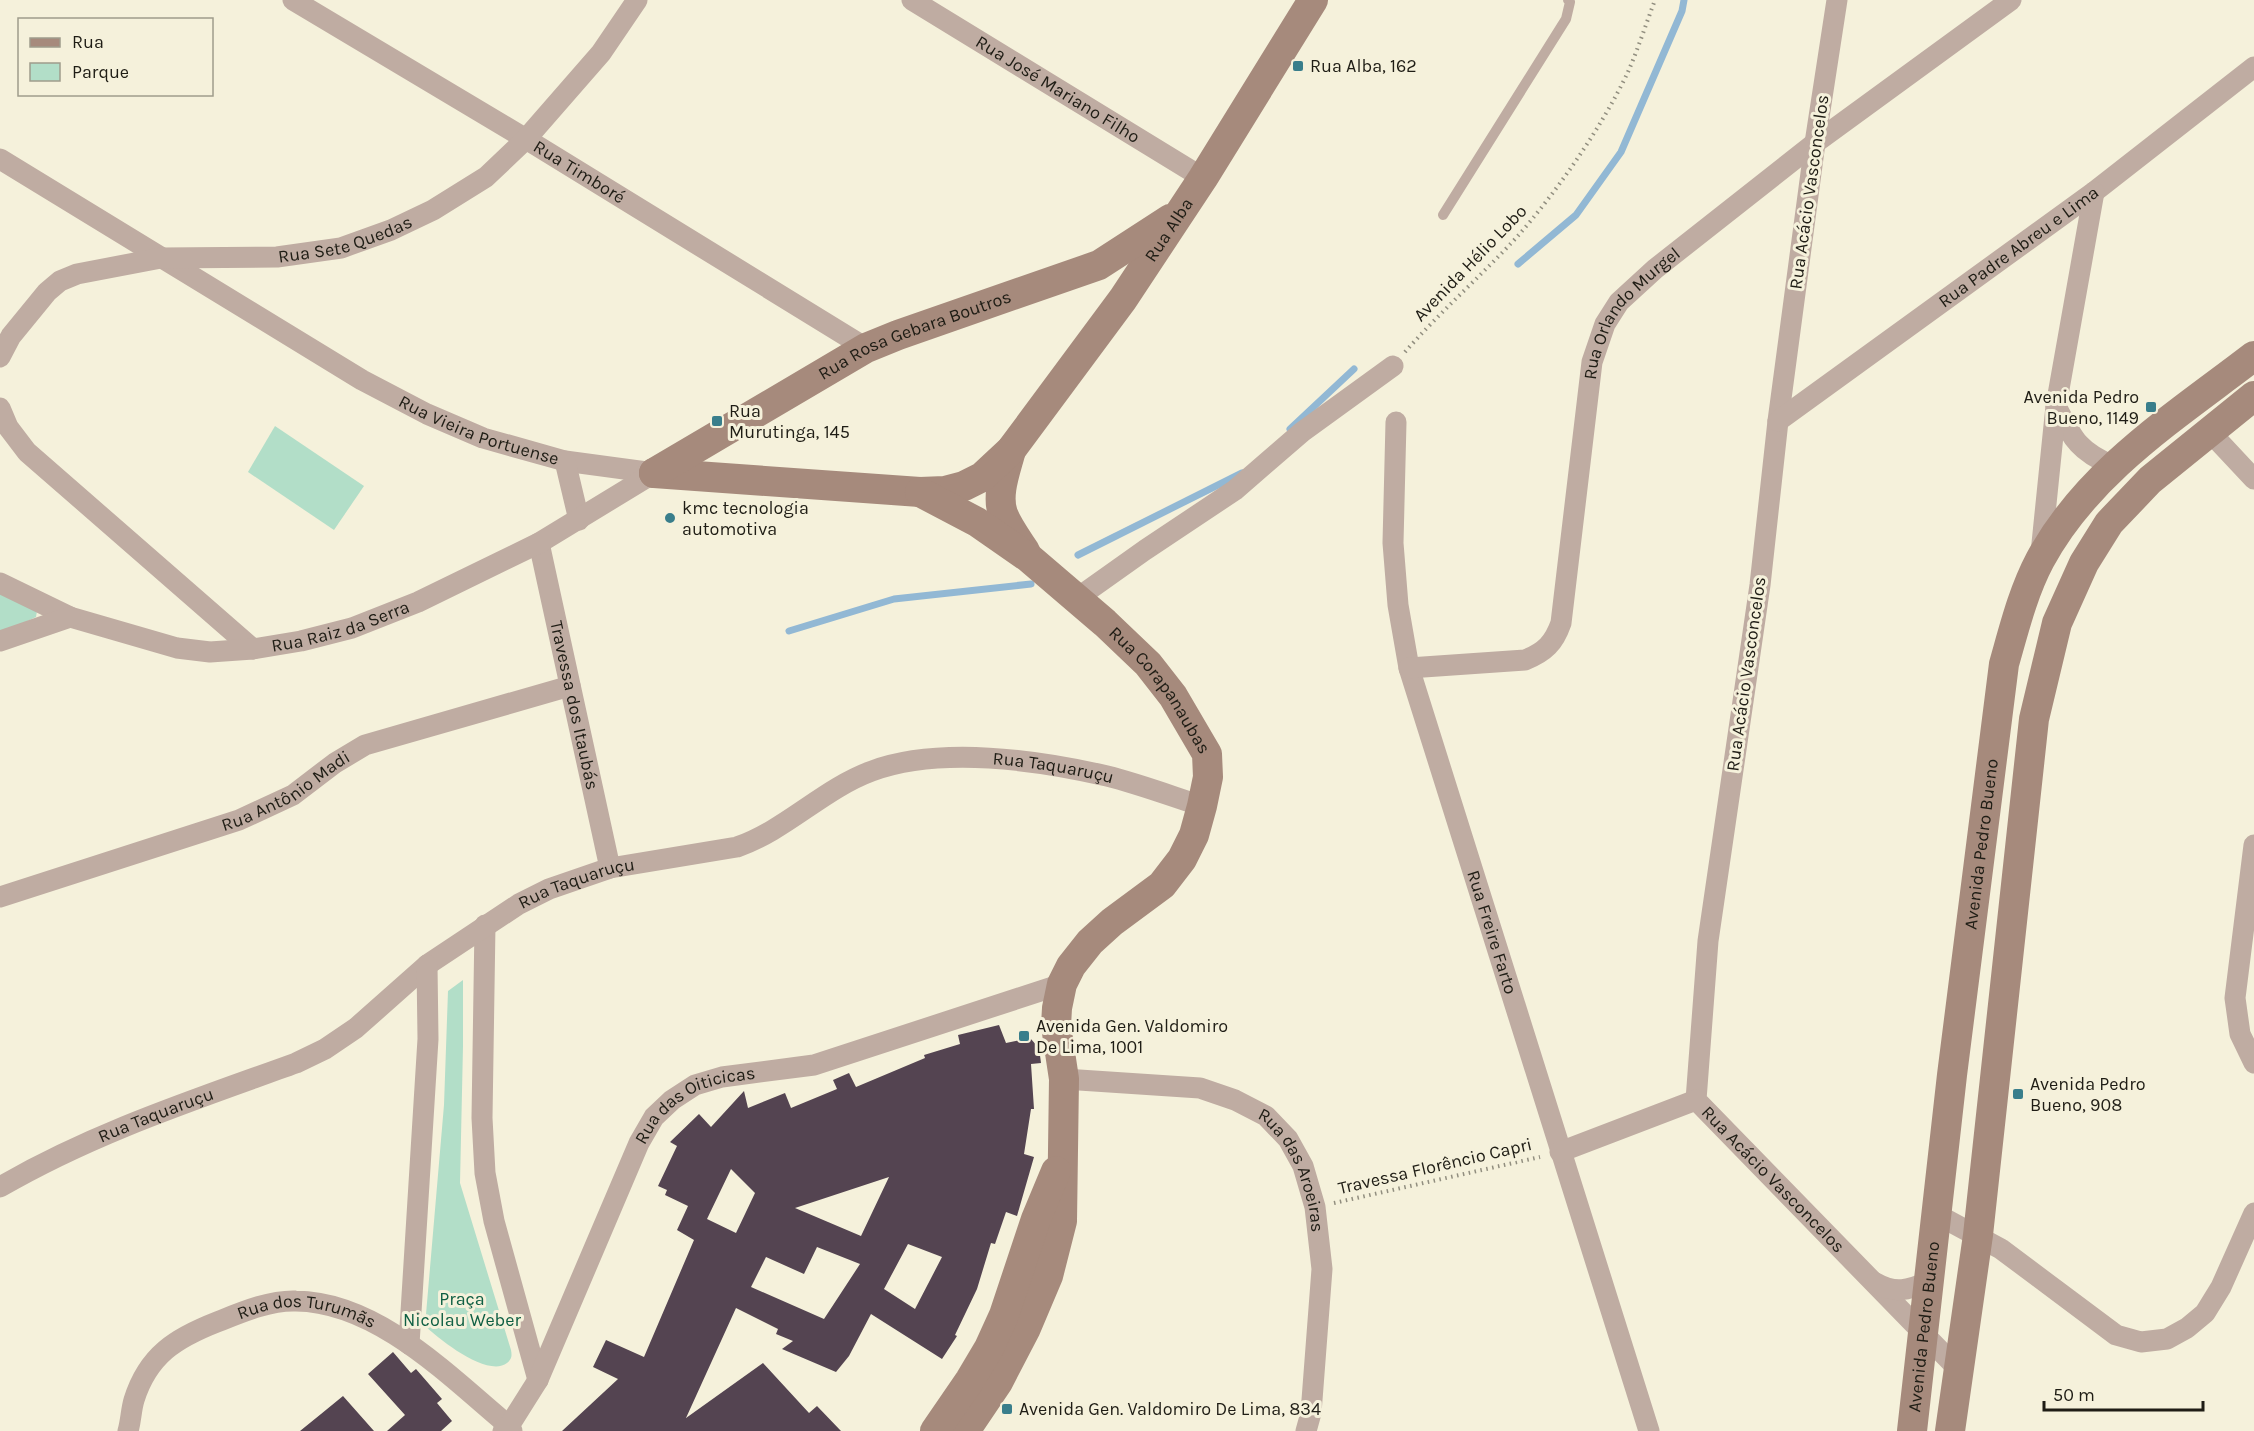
<svg xmlns="http://www.w3.org/2000/svg" width="2254" height="1431" viewBox="0 0 2254 1431" font-family="Karla,sans-serif">
  <rect width="100%" height="100%" fill="#f5f1db"/>
  <g fill="#b2dec8">
    <path d="M275,426L364,486L334,530L248,472Z"/>
    <path d="M0,591L37,611L36,617L0,634Z"/>
    <path d="M463,980V1046L460,1183L511,1350C512,1356 512,1359 507,1363C488,1378 440,1340 425,1326L444,1105L448,991Z"/>
  </g>
  <g fill="none" stroke-linecap="round" stroke-linejoin="round">
    <g stroke="#92b8d4" stroke-width="7">
      <path d="M1518,264L1576,215L1621,152L1682,11L1684,0"/>
      <path d="M1290,429L1354,369"/>
      <path d="M1078,555L1242,473"/>
      <path d="M789,631L894,599L1031,584"/>
    </g>
  </g>
  <g fill="#544451" fill-rule="evenodd">
    <path d="M999,1025L1006,1043L1030,1038L1039,1048L1041,1063L1031,1064L1034,1109H1031L1024,1154L1034,1157L1017,1216L1006,1212L995,1244L991,1243L977,1289L955,1335L957,1336L942,1359L871,1314L849,1356L836,1372L782,1349L793,1341L776,1334L778,1329L736,1308L686,1418L763,1363L809,1413L817,1406L841,1431H562L618,1379L593,1367L606,1340L644,1357L694,1240L677,1230L688,1206L665,1195L667,1190L658,1186L677,1146L670,1142L699,1114L711,1127L744,1091L748,1108L785,1093L791,1108L837,1089L833,1080L849,1073L856,1087L925,1058L924,1055L960,1044L958,1035ZM731,1169L755,1193L736,1233L707,1219ZM889,1177L861,1236L795,1208ZM908,1244L942,1257L915,1309L884,1289ZM817,1247L860,1264L824,1319L751,1287L766,1257L804,1274Z"/>
    <path d="M393,1352L411,1373L416,1369L442,1399L437,1403L452,1421L441,1431H387L405,1415L368,1374Z"/>
    <path d="M343,1396L374,1431H300L321,1414Z"/>
  </g>
  <g fill="none" stroke-linecap="round" stroke-linejoin="round">
    <g stroke="#918e7f" stroke-width="4" stroke-dasharray="1.5 4.5" stroke-linecap="butt">
      <path d="M1405,352C1440,312 1480,277 1516,238C1556,193 1602,127 1628,72C1638,49 1646,24 1655,0"/>
      <path d="M1334,1203L1540,1157"/>
    </g>
    <path stroke="#bfaca2" stroke-width="10" d="M1443,215L1566,19L1570,2L1568,0"/>
    <g stroke="#bfaca2" stroke-width="21">
      <path id="s1" d="M293,0L526,139L866,348"/>
      <path id="s2" d="M912,0L1203,178"/>
      <path id="s3" d="M1837,0L1815,143L1778,421L1760,585L1708,941L1696,1100L1958,1369"/>
      <path id="s4" d="M0,159L362,380L427,414L483,438L565,461L654,473"/>
      <path id="s5" d="M0,357L11,336L47,292L60,281L77,274L161,258L277,257L341,248L391,230L433,210L486,177L526,139L601,53L637,0"/>
      <path d="M2056,406C2073,439 2078,451 2113,466"/>
      <path d="M0,408L8,427L27,452L253,649"/>
      <path id="s6" d="M1778,421L2094,192L2254,67"/>
      <path id="s7" d="M1396,422L1393,543L1398,605L1409,668L1649,1431"/>
      <path d="M2209,431L2254,479"/>
      <path d="M565,461L579,520"/>
      <path id="s8" d="M539,543L610,868"/>
      <path d="M2041,553L2056,406L2094,192"/>
      <path id="s9" d="M0,583L70,617L177,648L210,652L253,649L301,641L352,628L418,602L539,543L654,473"/>
      <path d="M1076,599L1145,550L1235,490L1302,432L1393,366"/>
      <path d="M0,641L70,617"/>
      <path id="s10" d="M1409,668L1525,660C1545,652 1554,643 1561,623L1592,362L1605,324L1619,302L1655,269L1815,143L2011,0"/>
      <path d="M2254,845L2235,998L2240,1034L2254,1063"/>
      <path id="s11" d="M0,897L239,820L293,795L335,763L365,745L570,686"/>
      <path d="M485,925L482,1118L485,1173L494,1221L538,1380"/>
      <path id="s12" d="M1064,1079L1200,1088L1235,1100L1266,1116L1288,1139L1303,1166L1315,1207L1322,1269L1311,1413L1306,1431"/>
      <path d="M1560,1152L1696,1100"/>
      <path id="s13" d="M0,1187C95,1132 194,1100 296,1063L325,1049L356,1028L427,965L519,904L549,889L610,868L737,847C786,830 823,789 872,771C940,746 1038,760 1107,776C1139,784 1171,796 1202,806"/>
      <path d="M1936,1214L2001,1249L2116,1335L2141,1342L2167,1339L2187,1328L2205,1313L2221,1287L2254,1213"/>
      <path d="M1876,1283C1895,1294 1909,1290 1927,1282"/>
      <path d="M409,1344L428,1039L427,965"/>
      <path id="s14" d="M128,1431C131,1421 131,1410 134,1400C148,1355 176,1338 217,1322C242,1312 270,1300 296,1301C378,1302 450,1377 509,1426L512,1431"/>
      <path id="s15" d="M503,1431L509,1426L538,1380L639,1143L654,1117L672,1100L695,1085L722,1077L814,1065L1062,984"/>
    </g>
    <g stroke="#a68a7c" stroke-width="30">
      <path d="M1011,450C1006,470 996,494 1003,514C1008,527 1017,539 1025,551"/>
      <path id="s16" d="M654,473L920,492L945,491L964,486L982,477L1011,450L1123,299L1203,178L1313,0"/>
      <path id="s17" d="M654,473L866,348L898,335L1099,265L1170,219"/>
      <path id="s18" d="M920,492L977,522L1029,558L1105,623L1148,664L1173,696L1207,754L1208,777L1202,806L1194,835L1182,859L1162,885L1112,922L1090,942L1071,966L1062,984L1057,1008L1056,1026L1064,1079L1062,1221L1048,1276L1026,1328L998,1382L965,1431"/>
      <path d="M935,1431L970,1380L989,1348L1004,1315L1036,1219L1056,1171"/>
      <path id="s19" d="M1912,1431L1952,1075L2004,664C2014,629 2023,592 2040,560C2088,471 2176,416 2254,356"/>
      <path d="M1950,1431L1978,1235L2034,719L2057,623L2084,563L2109,523L2150,480L2254,396"/>
    </g>
  </g>
  <g fill="#397e8b" stroke="#f5f1db" stroke-width="2">
    <rect x="1292" y="60" width="12" height="12" rx="3"/>
    <rect x="2145" y="401" width="12" height="12" rx="3"/>
    <rect x="711" y="415" width="12" height="12" rx="3"/>
    <circle cx="670" cy="518" r="6"/>
    <rect x="1018" y="1030" width="12" height="12" rx="3"/>
    <rect x="2012" y="1088" width="12" height="12" rx="3"/>
    <rect x="1001" y="1403" width="12" height="12" rx="3"/>
  </g>
  <g text-anchor="middle" stroke-width="6" stroke-linejoin="round" paint-order="stroke">
    <g font-size="18" fill="#1f1d15" stroke="#f5f1db" text-anchor="start">
      <text x="1310" y="72">Rua Alba, 162</text>
      <text x="2139" y="403" text-anchor="end">Avenida Pedro<tspan x="2139" dy="21">Bueno, 1149</tspan></text>
      <text x="729" y="417">Rua<tspan x="729" dy="21">Murutinga, 145</tspan></text>
      <text x="682" y="514">kmc tecnologia<tspan x="682" dy="21">automotiva</tspan></text>
      <text x="1036" y="1032">Avenida Gen. Valdomiro<tspan x="1036" dy="21">De Lima, 1001</tspan></text>
      <text x="2030" y="1090">Avenida Pedro<tspan x="2030" dy="21">Bueno, 908</tspan></text>
      <text x="1019" y="1415">Avenida Gen. Valdomiro De Lima, 834</text>
    </g>
    <g font-size="18" fill="#1f1d15" stroke="#f5f1db">
      <text dy="6" stroke="none"><textPath href="#s2" startOffset="171">Rua José Mariano Filho</textPath></text>
      <text dy="6" stroke="none"><textPath href="#s1" startOffset="334">Rua Timboré</textPath></text>
      <text transform="translate(1809 192) rotate(-82)" y="6">Rua Acácio Vasconcelos</text>
      <text dy="6" stroke="none"><textPath href="#s16" startOffset="642">Rua Alba</textPath></text>
      <text dy="6" stroke="none"><textPath href="#s5" startOffset="388">Rua Sete Quedas</textPath></text>
      <text dy="6" stroke="none"><textPath href="#s6" startOffset="297">Rua Padre Abreu e Lima</textPath></text>
      <text transform="translate(1470 263) rotate(-46)" y="6">Avenida Hélio Lobo</text>
      <text dy="6" stroke="none"><textPath href="#s10" startOffset="496">Rua Orlando Murgel</textPath></text>
      <text dy="6" stroke="none"><textPath href="#s17" startOffset="296">Rua Rosa Gebara Boutros</textPath></text>
      <text dy="6" stroke="none"><textPath href="#s4" startOffset="552">Rua Vieira Portuense</textPath></text>
      <text dy="6" stroke="none"><textPath href="#s9" startOffset="356">Rua Raiz da Serra</textPath></text>
      <text transform="translate(1746 674) rotate(-82)" y="6">Rua Acácio Vasconcelos</text>
      <text dy="6" stroke="none"><textPath href="#s18" startOffset="315">Rua Corapanaubas</textPath></text>
      <text dy="6" stroke="none"><textPath href="#s8" startOffset="166">Travessa dos Itaubás</textPath></text>
      <text dy="6" stroke="none"><textPath href="#s13" startOffset="1162">Rua Taquaruçu</textPath></text>
      <text dy="6" stroke="none"><textPath href="#s11" startOffset="306">Rua Antônio Madi</textPath></text>
      <text dy="6" stroke="none"><textPath href="#s19" startOffset="591">Avenida Pedro Bueno</textPath></text>
      <text dy="6" stroke="none"><textPath href="#s13" startOffset="658">Rua Taquaruçu</textPath></text>
      <text dy="6" stroke="none"><textPath href="#s7" startOffset="524">Rua Freire Farto</textPath></text>
      <text dy="6" stroke="none"><textPath href="#s15" startOffset="392">Rua das Oiticicas</textPath></text>
      <text dy="6" stroke="none"><textPath href="#s13" startOffset="172">Rua Taquaruçu</textPath></text>
      <text transform="translate(1435 1166) rotate(-13)" y="6">Travessa Florêncio Capri</text>
      <text dy="6" stroke="none"><textPath href="#s12" startOffset="270">Rua das Aroeiras</textPath></text>
      <text dy="6" stroke="none"><textPath href="#s3" startOffset="1220">Rua Acácio Vasconcelos</textPath></text>
      <text dy="6" stroke="none"><textPath href="#s14" startOffset="244">Rua dos Turumãs</textPath></text>
      <text dy="6" stroke="none"><textPath href="#s19" startOffset="105">Avenida Pedro Bueno</textPath></text>
    </g>
    <g font-size="18" fill="#0f5f43" stroke="#f5f1db">
      <text x="462" y="1305">Praça<tspan x="462" dy="21">Nicolau Weber</tspan></text>
    </g>
  </g>
  <rect x="18" y="18" width="195" height="78" fill="#f5f1db" stroke="#9f9c8c" stroke-width="1.5"/>
  <rect x="30" y="38" width="30" height="9" fill="#a68a7c" stroke="#9f9c8c" stroke-width="1.5"/>
  <text x="72" y="48" font-size="18" fill="#1f1d15">Rua</text>
  <rect x="30" y="63" width="30" height="18" fill="#b2dec8" stroke="#9f9c8c" stroke-width="1.5"/>
  <text x="72" y="78" font-size="18" fill="#1f1d15">Parque</text>
  <path d="M2044 1401v9h159v-9" fill="none" stroke="#1f1d15" stroke-width="3"/>
  <text x="2053" y="1401" font-size="18" fill="#1f1d15" stroke="#f5f1db" stroke-width="4.5" paint-order="stroke">50 m</text>
</svg>
